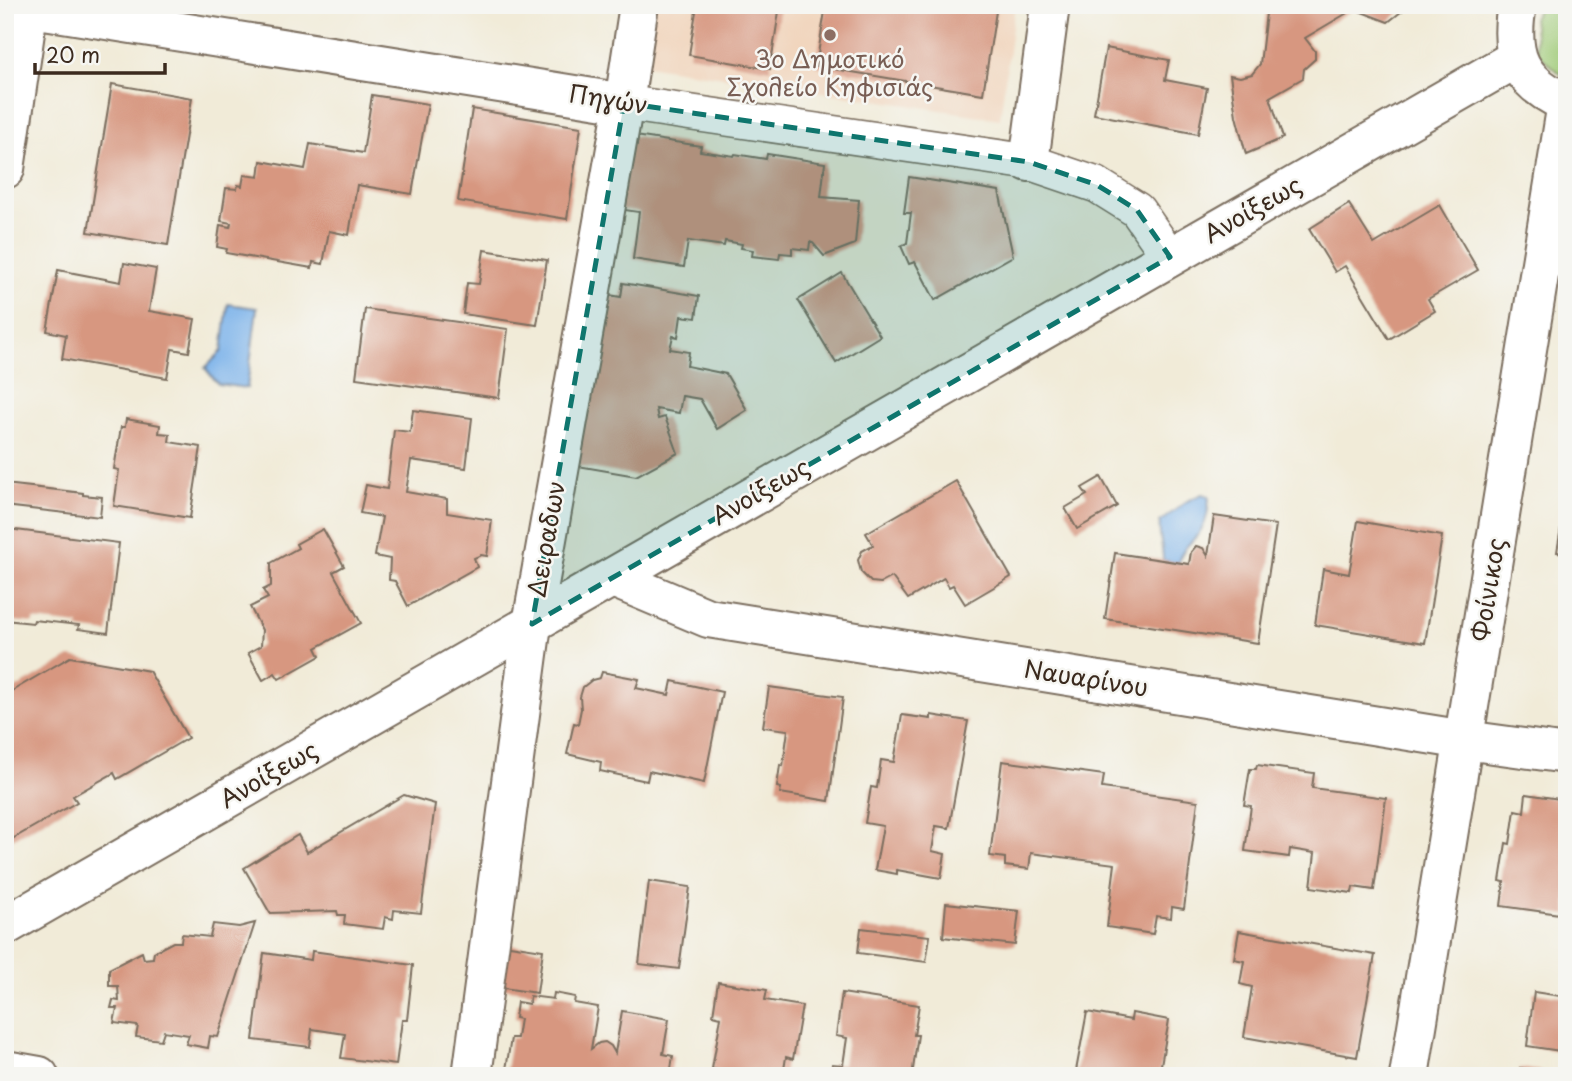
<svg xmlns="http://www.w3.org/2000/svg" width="1572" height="1081" viewBox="0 0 1572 1081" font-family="'Playpen Sans',sans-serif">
  <rect width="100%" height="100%" fill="#f6f6f2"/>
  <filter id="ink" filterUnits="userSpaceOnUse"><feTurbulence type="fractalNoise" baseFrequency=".0143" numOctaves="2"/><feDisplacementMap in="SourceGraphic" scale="14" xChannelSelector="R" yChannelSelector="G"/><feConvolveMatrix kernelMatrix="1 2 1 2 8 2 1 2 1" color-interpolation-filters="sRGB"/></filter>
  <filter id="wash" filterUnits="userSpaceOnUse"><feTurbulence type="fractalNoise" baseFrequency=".00686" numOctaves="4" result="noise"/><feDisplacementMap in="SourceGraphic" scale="28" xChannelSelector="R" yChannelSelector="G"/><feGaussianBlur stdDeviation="1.57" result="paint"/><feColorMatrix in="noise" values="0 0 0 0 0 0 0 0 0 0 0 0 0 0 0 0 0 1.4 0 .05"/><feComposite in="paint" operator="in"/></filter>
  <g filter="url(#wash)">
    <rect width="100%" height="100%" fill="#f1ebd8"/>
    <path fill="#f1d5bd" d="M654,5H1015L1000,119L645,65Z"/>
    <path fill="#9fca77" stroke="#6d7a4a" stroke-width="2" d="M1542,5H1567V78L1564,77L1537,53L1533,18Z"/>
    <g fill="#7bb2ea" stroke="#5b6e84" stroke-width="2">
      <path d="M228,304L257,308L247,388L218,384L205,368L222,351Z"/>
      <path d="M1202,494L1209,496C1208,508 1208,520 1201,530C1192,544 1183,545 1178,563L1163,560C1163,546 1158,535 1160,522L1187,501Z"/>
    </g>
    <g id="blocks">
      <g fill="#d79780">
        <path d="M697,5H780L770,69L689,55Z"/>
        <path d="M826,5H997L983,94L816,66Z"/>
        <path d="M1267,5H1405L1406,8L1388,22L1354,9L1305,38L1315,51V59L1304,69L1303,78L1270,97L1283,138L1246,154L1236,116L1230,75L1240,77L1252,74L1260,64Z"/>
        <path d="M1106,48L1169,60L1165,80L1207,88L1198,134L1094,114Z"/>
        <path d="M112,84L192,98L168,245L88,232Z"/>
        <path d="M372,95L428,104L412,194L357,185L349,235L329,231L323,264L313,262L312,268L226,253L227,249L217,247L220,225L230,227L231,223L221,221L226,188L237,189L238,185L242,186L244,175L259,177L261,161L305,169L310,144L363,153Z"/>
        <path d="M472,109L581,127L567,219L458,201Z"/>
        <path d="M629,135L701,146L700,151L734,156L735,154L766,159L767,154L825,163L821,197L859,200L855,244L824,256L813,243L810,242L809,250L792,248V254L780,253L779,259L752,256L753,250L741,248L742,244L725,241L724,246L688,241L684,267L633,259L639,212L618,209Z"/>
        <path d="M909,177L999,191L1013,256L935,300L915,262L909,264L901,246L907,243L911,213H904Z"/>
        <path d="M1349,204L1374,244L1440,205L1478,270L1428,299L1435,311L1389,339L1345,266L1335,272L1309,229Z"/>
        <path d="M484,250L547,260L537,325L463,314L467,283L479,284Z"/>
        <path d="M124,263L156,269L149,311L195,319L189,352L172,349L167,378L62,359L66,335L47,331L58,270L121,282Z"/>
        <path d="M842,273L880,336L836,363L798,300Z"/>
        <path d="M623,283L699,296L696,318L681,316L678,337L673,336L670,349L689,352L687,366L726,374L747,410L717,429L700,399L682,396L679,413L656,409L658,419L665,417L678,453L636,476L572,465L595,342L601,343L603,294L621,297Z"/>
        <path d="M365,309L508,329L499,398L356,378Z"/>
        <path d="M413,410L472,418L466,468L411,460L406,492L447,499V513L492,520L487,556L481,555L474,558L477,567L408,606L395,581L389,580L390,559L375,556L382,517L360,513L366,485L387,489L394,430L410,432Z"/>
        <path d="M126,419L160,425L159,433L170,434L169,442L201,447L190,518L114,506L119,470L114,469L121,427H125Z"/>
        <path d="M1101,477L1117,506L1077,529L1065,508L1087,495L1082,488Z"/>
        <path d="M956,481L1011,577L965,604L953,585L949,587L944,578L908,599L892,577L881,583L871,582L861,572L858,560L862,551L873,545L866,533Z"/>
        <path d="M5,484L83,493V495L102,497L100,517L5,506Z"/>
        <path d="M1565,503H1567V553L1557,552Z"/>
        <path d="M1214,516L1276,525L1258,643L1105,619L1115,553L1189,564L1191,552L1196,546L1203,548L1208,556Z"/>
        <path d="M1358,521L1442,536L1425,643L1315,625L1323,569L1349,574Z"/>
        <path d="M8,529L119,543L108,633L78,629L79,625L34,620L33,623L5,620V547Z"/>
        <path d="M323,529L344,566L333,572L361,623L316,648L320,656L279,679L275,673L263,680L248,653L261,646L262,630L250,607L268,598L263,590L271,586V563L298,548L296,544Z"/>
        <path d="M70,657L149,671L188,738L117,779L114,773L73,796L77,802L5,843V695Z"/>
        <path d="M602,672L639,679L636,688L669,695L672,681L722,692L704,783L649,771L647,781L600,771L601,762L567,754L574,723L578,724L581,709L580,697L583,687L592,680L600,678Z"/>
        <path d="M769,687L843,697L829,801L780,793L781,788L777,787L780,765L783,766L788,730L763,727Z"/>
        <path d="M902,715L931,719V715L968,721L949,828L936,826L932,851L945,854L941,878L897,870V874L875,870L883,826L865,823L871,787L877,788L881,760L894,762Z"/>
        <path d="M1002,761L1104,775L1102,788L1198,801L1184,909L1172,907L1171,918L1156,916L1153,934L1107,927L1115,864L1031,853L1029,869L1005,866V858L990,856Z"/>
        <path d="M1257,765L1314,773L1312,788L1386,798L1374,890L1353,887L1352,893L1311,887L1315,853L1290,849L1289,857L1245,851L1251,806L1244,805L1250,769H1256Z"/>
        <path d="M1526,794L1567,800V915L1501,906L1504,882L1500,881L1506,843L1510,844L1515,810L1524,812Z"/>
        <path d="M404,795L435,804L421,913L394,910L393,919L385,917L383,929L344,924L345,915H338L337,911L270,913L244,868L298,835L307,852Z"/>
        <path d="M649,881L690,887L679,969L639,964Z"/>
        <path d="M946,903L1019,911L1015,945L943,937Z"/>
        <path d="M255,923L218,1037L210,1036L208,1048L186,1044L189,1035L164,1031L161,1040L136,1037L138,1026L114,1023L117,1008H111L113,1000L119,1001L118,986H109V969L142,952L144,959L153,958L154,952L173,942H181L182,934L210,937L213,924L239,927Z"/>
        <path d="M861,928L930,936L926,962L858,953Z"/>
        <path d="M1239,931L1375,955L1357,1057L1244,1037L1252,987L1240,984L1244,961L1234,959Z"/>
        <path d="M503,944L543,950L537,993L496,987Z"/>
        <path d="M312,951L413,965L407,1020H402L396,1065L341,1058L345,1034L312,1029L310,1047L253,1040L264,953L311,960Z"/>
        <path d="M718,982L767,990L765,1000L802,1006L793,1059L786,1057L783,1076H718L719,1070L712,1069L721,1017L713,1015Z"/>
        <path d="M1534,992L1567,997V1052L1527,1046Z"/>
        <path d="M554,993L575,997L574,1003L598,1007L591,1049L599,1043L605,1042L611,1046L615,1053L622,1011L669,1019L663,1054L673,1056L670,1076H505L511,1038H517L520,1019L515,1018L517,1002L529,1004L530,996L553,999Z"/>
        <path d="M842,993L919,1005L914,1035H918L912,1076H830L832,1064L843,1065L847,1038L836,1036Z"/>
        <path d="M1087,1012L1131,1020L1132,1013L1169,1020L1159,1076H1075Z"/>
        <path d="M1520,1068L1558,1074L1557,1076H1519Z"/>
      </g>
    </g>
  </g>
  <g filter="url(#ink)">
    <use href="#blocks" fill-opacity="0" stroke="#7b6e5f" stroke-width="2"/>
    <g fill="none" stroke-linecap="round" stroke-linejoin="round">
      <g stroke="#7b6e5f" stroke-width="38">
        <path id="pedestrian" d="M624,103L1029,162L1097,185L1137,210L1170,257"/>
      </g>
      <g stroke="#7b6e5f" stroke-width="42">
        <g id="minor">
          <path d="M13,5L624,103"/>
          <path d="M1029,162L1050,5"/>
          <path d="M5,169L29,5"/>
          <path d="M613,578L708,618L1465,740L1567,754"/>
          <path d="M5,926L1517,58"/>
          <path d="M5,1070L39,1076"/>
          <path d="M472,1076L532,624L624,103L639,5"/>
          <path d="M1409,1076L1567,103C1519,82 1508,55 1517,5"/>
        </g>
      </g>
      <use href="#pedestrian" stroke="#fff" stroke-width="35"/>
      <use href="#minor" stroke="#fff" stroke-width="38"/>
    </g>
  </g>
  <path fill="#0f766e" fill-opacity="0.2" stroke="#0f766e" stroke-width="5" stroke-dasharray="14 9" stroke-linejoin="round" d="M624,103L1029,162L1097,185L1137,210L1170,257L532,624Z"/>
  <circle fill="#8d6e63" stroke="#f6f6f2" stroke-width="2.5" cx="830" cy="35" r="7"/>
  <g text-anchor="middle" stroke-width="5" stroke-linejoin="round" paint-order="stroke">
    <g font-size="24" fill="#785e54" stroke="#f6f6f2">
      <text x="830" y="68">3ο Δημοτικό<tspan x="830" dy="28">Σχολείο Κηφισιάς</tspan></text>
    </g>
    <g font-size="24" fill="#3b2a1e" stroke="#f6f6f2">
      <text transform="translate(608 100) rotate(9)" y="8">Πηγών</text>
      <text transform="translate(1253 210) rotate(-30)" y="8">Ανοίξεως</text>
      <text transform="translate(761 492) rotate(-30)" y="8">Ανοίξεως</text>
      <text transform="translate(547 539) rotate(-80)" y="8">Δειραδων</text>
      <text transform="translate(1489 590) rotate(-81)" y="8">Φοίνικος</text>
      <text transform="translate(1086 679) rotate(9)" y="8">Ναυαρίνου</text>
      <text transform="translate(269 775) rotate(-30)" y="8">Ανοίξεως</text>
    </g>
  </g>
  <rect width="1572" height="1081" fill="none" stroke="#f6f6f2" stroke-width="28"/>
  <path d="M35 63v10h130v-10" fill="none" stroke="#3b2a1e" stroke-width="3.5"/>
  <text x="46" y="63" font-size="21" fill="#3b2a1e" stroke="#f6f6f2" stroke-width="5" paint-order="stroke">20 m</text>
</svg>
